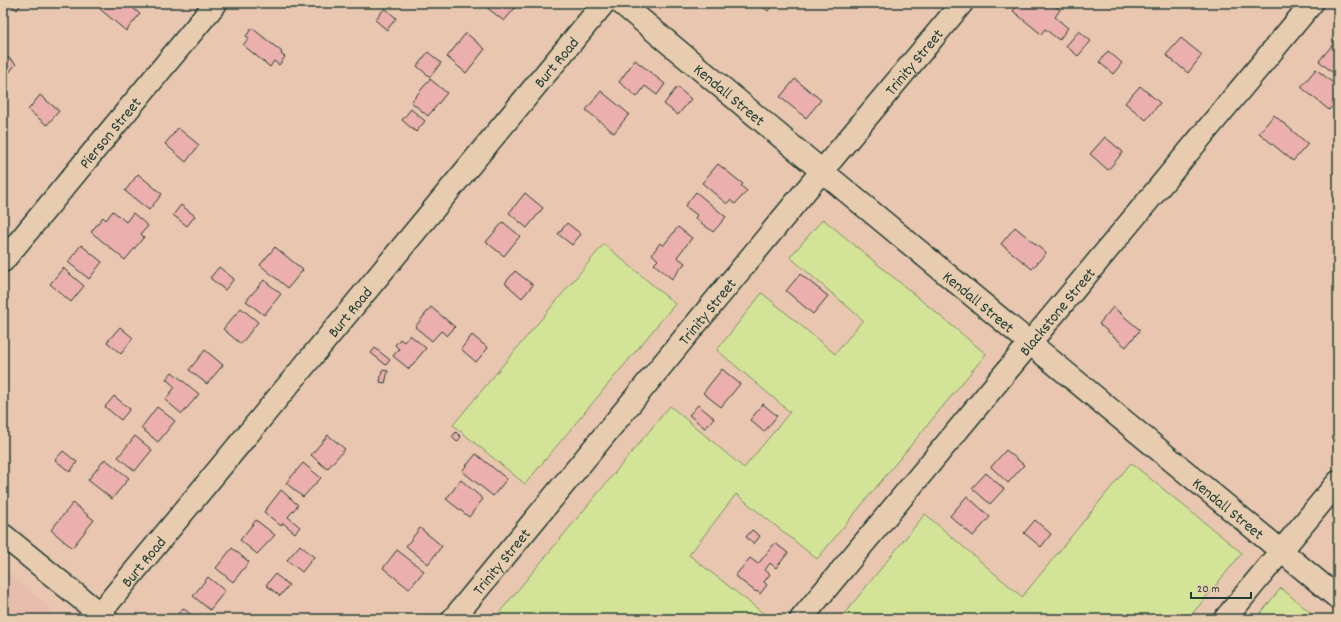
<svg xmlns="http://www.w3.org/2000/svg" width="1341" height="622" viewBox="0 0 1341 622" font-family="Dekko,sans-serif">
  <rect width="100%" height="100%" fill="#e9c6af"/>
  <filter id="ink" filterUnits="userSpaceOnUse"><feTurbulence type="fractalNoise" baseFrequency=".025" numOctaves="2"/><feDisplacementMap in="SourceGraphic" scale="8" xChannelSelector="R" yChannelSelector="G"/><feConvolveMatrix kernelMatrix="1 2 1 2 8 2 1 2 1" color-interpolation-filters="sRGB"/></filter>
  <g filter="url(#ink)">
    <path fill="#e6bcac" d="M3,569L51,609L43,619H3Z"/>
    <g fill="#d3e498" stroke="#799066">
      <path d="M823,219L986,354L817,559L736,494L689,555L768,617L767,619H494L670,406L744,468L790,412L717,350L762,293L835,354L863,320L790,257Z"/>
      <path d="M604,244L675,304L525,484L453,425Z"/>
      <path d="M1131,463L1242,553L1188,619H840L925,514L1022,597Z"/>
      <path d="M1281,588L1318,619H1256Z"/>
    </g>
    <g fill="#ebafad" stroke="#1f3d34">
      <path d="M8,3H22L17,10Z"/>
      <path d="M105,3H127L140,14L126,31L100,9Z"/>
      <path d="M487,3H519L504,21L485,6Z"/>
      <path d="M758,3H774L768,11Z"/>
      <path d="M1016,3H1052L1060,10L1055,17L1068,28L1059,40L1045,29L1041,34L1013,11L1018,5Z"/>
      <path d="M385,8L396,18L387,30L375,20Z"/>
      <path d="M252,28L282,52L281,54L285,57L279,65L274,61L270,67L243,45L249,38L246,36Z"/>
      <path d="M1079,31L1091,41L1078,56L1066,46Z"/>
      <path d="M466,33L485,49L466,73L447,57Z"/>
      <path d="M1181,38L1202,55L1188,73L1166,55Z"/>
      <path d="M1334,43L1338,46V77L1319,61Z"/>
      <path d="M1108,51L1122,63L1113,74L1099,62Z"/>
      <path d="M428,52L441,63L430,77L417,66Z"/>
      <path d="M4,54L16,64L4,79H3Z"/>
      <path d="M635,60L665,84L657,95L645,86L637,97L619,82Z"/>
      <path d="M1316,69L1338,87V100L1329,110L1301,87Z"/>
      <path d="M430,79L447,93L428,116L411,102Z"/>
      <path d="M795,79L821,100L806,118L780,97Z"/>
      <path d="M1140,86L1160,103L1146,120L1125,103Z"/>
      <path d="M677,87L691,99L678,115L664,104Z"/>
      <path d="M601,91L629,114L614,133L586,110Z"/>
      <path d="M40,95L59,111L47,125L28,110Z"/>
      <path d="M411,109L425,121L416,132L402,120Z"/>
      <path d="M1274,115L1308,144L1293,161L1259,133Z"/>
      <path d="M178,128L199,145L186,162L165,144Z"/>
      <path d="M1105,137L1123,152L1108,170L1090,154Z"/>
      <path d="M718,164L743,184L741,186L747,191L735,204L730,200L727,204L702,183Z"/>
      <path d="M138,174L162,194L149,210L125,191Z"/>
      <path d="M696,192L726,217L713,232L695,218L697,215L685,206Z"/>
      <path d="M525,193L543,208L527,228L509,213Z"/>
      <path d="M181,205L195,216L187,226L173,215Z"/>
      <path d="M113,211L126,222L133,213L148,226L141,234L144,237L125,260L91,232L103,217L106,220Z"/>
      <path d="M503,222L520,236L504,256L486,242Z"/>
      <path d="M567,223L581,234L572,245L558,234Z"/>
      <path d="M678,227L692,238L677,257L685,263L672,279L654,264L658,260L652,254L660,243L663,246Z"/>
      <path d="M1015,227L1046,253L1032,269L1001,244Z"/>
      <path d="M81,245L102,262L89,279L68,262Z"/>
      <path d="M275,247L303,270L288,288L260,265Z"/>
      <path d="M219,267L234,279L225,290L210,278Z"/>
      <path d="M63,268L84,286L71,302L50,284Z"/>
      <path d="M515,271L533,285L522,298L505,283Z"/>
      <path d="M800,274L828,296L813,314L786,291Z"/>
      <path d="M264,280L281,294L264,315L246,301Z"/>
      <path d="M431,307L455,327L447,336L441,331L432,341L415,327Z"/>
      <path d="M1113,307L1140,330L1126,347L1099,324Z"/>
      <path d="M241,308L258,322L241,344L223,329Z"/>
      <path d="M120,327L133,338L121,354L107,342Z"/>
      <path d="M410,335L426,348L409,369L393,356L399,349L395,345L400,339L404,342Z"/>
      <path d="M472,335L488,348L476,362L461,349Z"/>
      <path d="M375,348L390,360L386,365L371,353Z"/>
      <path d="M205,350L223,365L207,384L189,370Z"/>
      <path d="M722,369L740,384L721,407L703,393Z"/>
      <path d="M382,370L388,371L385,383L380,382Z"/>
      <path d="M172,372L199,394L182,414L165,400L175,387L166,379Z"/>
      <path d="M114,396L130,409L121,420L105,407Z"/>
      <path d="M763,404L777,416L764,432L750,420Z"/>
      <path d="M698,405L714,418L705,428L689,415Z"/>
      <path d="M157,407L175,421L158,442L141,428Z"/>
      <path d="M456,432L461,437L457,442L452,437Z"/>
      <path d="M328,435L345,449L327,469L311,455Z"/>
      <path d="M135,436L152,450L135,471L118,457Z"/>
      <path d="M1006,450L1024,465L1008,483L991,467Z"/>
      <path d="M63,451L77,462L70,472L55,460Z"/>
      <path d="M476,454L507,479L493,496L462,471Z"/>
      <path d="M105,459L129,478L112,499L88,480Z"/>
      <path d="M303,463L321,478L303,497L286,483Z"/>
      <path d="M986,473L1004,489L990,504L972,488Z"/>
      <path d="M461,480L483,499L469,517L446,499Z"/>
      <path d="M281,490L298,505L288,517L300,527L295,533L283,523L281,526L264,512Z"/>
      <path d="M967,496L990,517L973,536L950,516Z"/>
      <path d="M73,503L94,520L72,548L51,530Z"/>
      <path d="M256,520L275,535L257,554L240,540Z"/>
      <path d="M1035,520L1051,534L1041,547L1024,533Z"/>
      <path d="M420,528L442,546L428,564L406,546Z"/>
      <path d="M752,530L760,536L754,544L746,537Z"/>
      <path d="M775,543L788,553L776,568L770,563L765,570L770,574L764,582L767,585L760,594L757,591L756,592L735,576L750,558L758,564Z"/>
      <path d="M300,545L314,557L302,572L287,560Z"/>
      <path d="M232,548L249,562L233,582L216,568Z"/>
      <path d="M397,550L424,571L409,589L383,568Z"/>
      <path d="M275,574L289,585L280,596L266,585Z"/>
      <path d="M208,577L225,591L210,610L193,596Z"/>
      <path d="M183,608L196,619H174Z"/>
    </g>
    <g fill="none" stroke-linecap="round" stroke-linejoin="round">
      <g stroke="#1f3d34" stroke-width="25">
        <g id="minor">
          <path id="s1" d="M621,3L822,171L1338,598"/>
          <path id="s2" d="M3,261L216,3"/>
          <path d="M3,535L106,619"/>
          <path id="s3" d="M95,619L604,3"/>
          <path id="s4" d="M453,619L807,189L962,3"/>
          <path id="s5" d="M801,619L1312,3"/>
          <path d="M1225,619L1338,482"/>
        </g>
      </g>
      <use href="#minor" stroke="#e8ccaf" stroke-width="22"/>
    </g>
  </g>
  <g text-anchor="middle" stroke-width="3" stroke-linejoin="round" paint-order="stroke">
    <g font-size="16" fill="#1f3d34" stroke="#e8ccaf">
      <text dy="6" stroke="none"><textPath href="#s3" startOffset="723">Burt Road</textPath></text>
      <text dy="6" stroke="none"><textPath href="#s4" startOffset="723">Trinity Street</textPath></text>
      <text dy="6" stroke="none"><textPath href="#s1" startOffset="142">Kendall Street</textPath></text>
      <text dy="6" stroke="none"><textPath href="#s2" startOffset="167">Pierson Street</textPath></text>
      <text dy="6" stroke="none"><textPath href="#s1" startOffset="466">Kendall Street</textPath></text>
      <text dy="6" stroke="none"><textPath href="#s4" startOffset="399">Trinity Street</textPath></text>
      <text dy="6" stroke="none"><textPath href="#s3" startOffset="399">Burt Road</textPath></text>
      <text dy="6" stroke="none"><textPath href="#s5" startOffset="400">Blackstone Street</textPath></text>
      <text dy="6" stroke="none"><textPath href="#s1" startOffset="790">Kendall Street</textPath></text>
      <text dy="6" stroke="none"><textPath href="#s3" startOffset="75">Burt Road</textPath></text>
      <text dy="6" stroke="none"><textPath href="#s4" startOffset="75">Trinity Street</textPath></text>
    </g>
  </g>
  <rect width="1341" height="622" fill="none" stroke="#e8ccaf" stroke-width="16"/>
  <rect x="8" y="8" width="1325" height="606" fill="none" stroke="#1f3d34" stroke-width="1.5" filter="url(#ink)"/>
  <path d="M1191 592v6h60v-6" fill="none" stroke="#1f3d34" stroke-width="2"/>
  <text x="1197" y="592" font-size="12" fill="#1f3d34" stroke="#e8ccaf" stroke-width="3" paint-order="stroke">20 m</text>
</svg>
